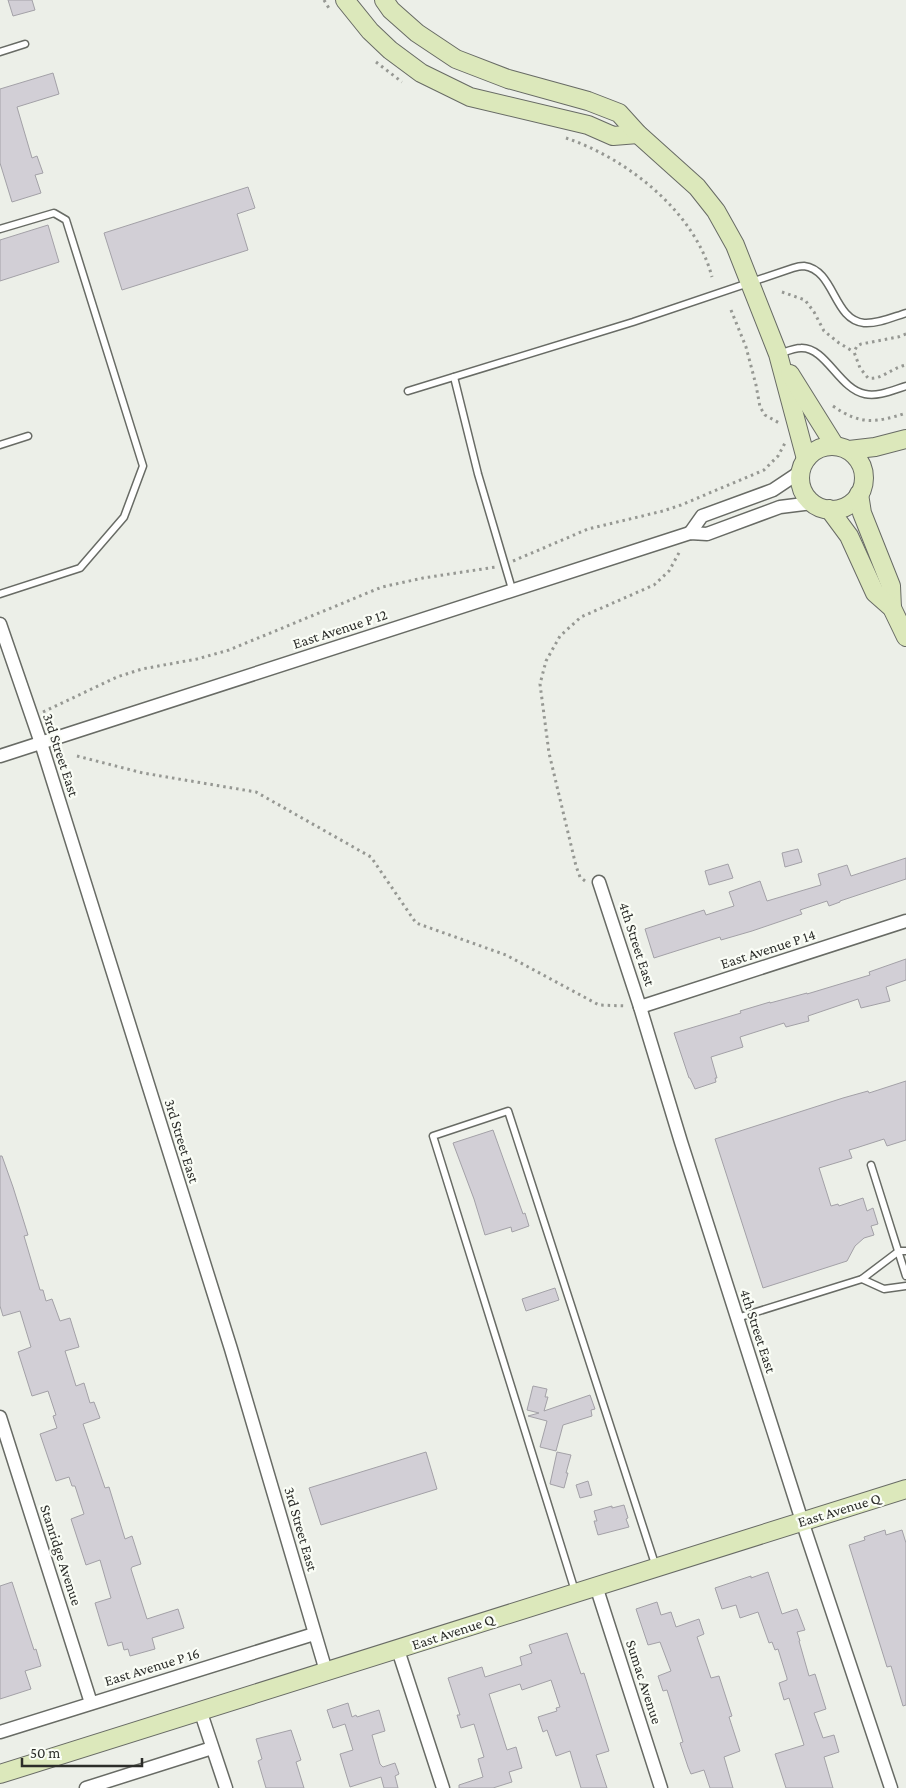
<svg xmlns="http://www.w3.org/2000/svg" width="906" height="1788" viewBox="0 0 906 1788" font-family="'Crimson Pro',serif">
  <rect width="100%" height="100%" fill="#ecefe8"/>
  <g fill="#d2cfd6" stroke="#a3a1a7">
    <path d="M8,0H32L35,10L13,16Z"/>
    <path d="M53,73L59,94L17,107L32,158L37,156L43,173L35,175L41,193L12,202L0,163V89Z"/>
    <path d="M248,187L255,208L237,214L248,250L122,290L104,233Z"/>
    <path d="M48,225L59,262L0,281V240Z"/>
    <path d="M798,849L802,862L785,867L782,853Z"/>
    <path d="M906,858V879L840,901V902L829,906L827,901L800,910L802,914L752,931L721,940L720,937L654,958L645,929L704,910L706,915L734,906L729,892L760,881L767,901L821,885L818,874L847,865L851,876Z"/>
    <path d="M728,864L733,878L709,885L705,871Z"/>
    <path d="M906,959V980L886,987L890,1001L861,1008L858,999L808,1016L809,1021L786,1027L784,1023L740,1037L743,1047L711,1057L717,1078H715L716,1082L695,1089L690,1078H689L674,1033L741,1013L740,1011L770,1002V1003L807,993V994L870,975L869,972Z"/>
    <path d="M906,1081V1140L887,1146L884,1139L856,1148L849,1150L852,1158L819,1168L831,1206L838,1204L839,1206L863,1198L867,1211L873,1208L878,1224L871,1226L874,1235L864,1238L855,1246L847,1261L763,1288L715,1139L843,1098L868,1091L869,1093Z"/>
    <path d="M493,1130L523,1214L525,1213L529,1226L512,1232L511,1227L485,1235L474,1199L453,1143Z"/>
    <path d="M0,1156H2L13,1187L28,1235L24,1236L40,1290H43L46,1301L52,1299L60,1321L70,1318L79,1347L65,1351L76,1386L84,1383L90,1403L94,1402L100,1418L83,1424L105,1488L109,1487L125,1539L132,1536L141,1564L132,1567L131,1569L147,1619L178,1609L184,1628L152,1638L155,1649L130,1656L128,1649L124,1650L122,1642L108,1646L95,1603L111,1598L100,1560L86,1565L71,1519L84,1514L75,1486H72L69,1477L56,1481L40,1434L57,1428L53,1416L56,1415L48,1391L32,1396L18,1352L31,1347L20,1311L3,1316L0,1306Z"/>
    <path d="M555,1288L559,1300L526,1311L522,1299Z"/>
    <path d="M533,1386L547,1389L545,1397H548L544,1411L590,1395L595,1409L591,1410L592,1416L563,1425L556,1451L540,1447L547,1421L528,1416L539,1413L527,1410Z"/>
    <path d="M426,1452L437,1489L321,1525L309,1488Z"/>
    <path d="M557,1452L571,1455L566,1473H568L564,1488L550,1484Z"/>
    <path d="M588,1481L592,1495L580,1498L576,1485Z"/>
    <path d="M624,1505L628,1518L626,1519L629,1527L598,1535L594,1521H597L594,1511L612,1506V1508Z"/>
    <path d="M885,1530L886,1535L902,1530L906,1543V1705L903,1706L891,1666L887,1667L849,1545L865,1540L864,1537Z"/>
    <path d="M768,1572L782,1614L797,1609L805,1630L797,1632L800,1641H799L809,1676L815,1674L826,1709L814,1713L823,1738L834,1735L839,1752L824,1757L833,1788H786L775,1754L804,1745L789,1698L784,1700L779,1683L787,1680V1678L778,1649L775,1650L772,1642L769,1643L758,1612L740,1618L736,1605L722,1609L715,1588L751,1576V1578Z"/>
    <path d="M12,1582L34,1650L36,1649L41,1666L25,1671L31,1689L0,1699V1586Z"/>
    <path d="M657,1602L661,1615L671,1612L676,1627L699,1619L704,1634L697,1637L711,1678L719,1676L732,1716L729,1717L740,1751L724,1757L733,1788H710L704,1770L691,1774L688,1767L680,1743L683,1742L667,1690L663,1691L658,1676L671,1671L660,1642L648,1645L636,1609Z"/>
    <path d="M567,1633L581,1674L584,1673L609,1751L596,1755L607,1788H581L570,1751L556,1756L547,1730L543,1732L538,1717L557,1711L556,1708L560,1707L551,1680L522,1690L520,1684L489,1694L507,1750L516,1747L522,1768L509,1772L512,1782L493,1788H459V1785L483,1777L478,1759L484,1757L474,1724L461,1728L457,1715H460L448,1678L482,1667L485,1677L522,1665L520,1657L532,1653L529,1645Z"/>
    <path d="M348,1703L352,1717L356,1715L357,1717L379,1710L385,1731L372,1735L380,1764L383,1767L395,1763L399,1774L395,1776L398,1788H384L381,1777L350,1787L340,1754L353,1750L345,1724L333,1728L327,1710Z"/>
    <path d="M291,1730L301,1760L296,1762L304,1788H266L258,1761L262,1759L256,1739Z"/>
  </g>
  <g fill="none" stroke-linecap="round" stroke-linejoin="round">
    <g stroke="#686b65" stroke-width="9">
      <g id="lane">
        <path d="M0,52L25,44"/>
        <path d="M0,229L54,213L66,220L143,466L124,517L80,568L0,594"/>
        <path d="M779,354C785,352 794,348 801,348C826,347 839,389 865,394C878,397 893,390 906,386"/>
        <path d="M454,377L478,474L512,589"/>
        <path d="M408,391L633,322L793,268C796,267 801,266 804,266C835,270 833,320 864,323C878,324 893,317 906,313"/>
        <path d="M0,445L28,436"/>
        <path d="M871,1165L906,1276"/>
        <path d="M862,1279L884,1289L906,1286"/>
        <path d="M737,1318L862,1279L899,1251H906"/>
        <path d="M575,1591L433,1136L508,1111L656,1567"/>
      </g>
    </g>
    <g stroke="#686b65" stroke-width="15">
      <g id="street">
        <path d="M690,533L702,516L773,490L800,472"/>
        <path d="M0,624L41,743L231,1349L326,1671"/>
        <path d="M0,756L690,533L707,534L780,507L812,503"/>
        <path d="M599,882L640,1007L681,1142L802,1521L891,1788"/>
        <path d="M640,1007L906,921"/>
        <path d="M0,1417L91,1703"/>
        <path d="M596,1586L661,1788"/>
        <path d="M398,1650L443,1788"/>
        <path d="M200,1710L226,1788"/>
        <path d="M0,1732L314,1634"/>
        <path d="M86,1788L212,1748"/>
      </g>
    </g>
    <g stroke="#686b65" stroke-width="20">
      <g id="secondary">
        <path d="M345,0L370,31L390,50L421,73L470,97L588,125L613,136L638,134"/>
        <path d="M384,0L391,10L417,33L456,59L508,79L588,101L619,113L638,134L697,187L716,211L735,245L778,354L806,459"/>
        <path d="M790,374L835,446"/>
        <circle cx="832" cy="478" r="32"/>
        <path d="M849,450L875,447L906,439"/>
        <path d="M859,494L862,513L891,586L892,608"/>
        <path d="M829,509L849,536L875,593L892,608L906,637"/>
        <path d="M0,1774L906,1489"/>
      </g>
    </g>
    <g stroke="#969893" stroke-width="3" stroke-dasharray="2.5 4" stroke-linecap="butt">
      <path d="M324,0L330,10"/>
      <path d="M376,62L402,82"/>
      <path d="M566,138C628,159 695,212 712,277"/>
      <path d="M782,292L805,300L814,312L824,331L839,343L854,352"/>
      <path d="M731,310L746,347L756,385L760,407L765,415L781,424"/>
      <path d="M906,334L898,337L861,344L857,346L854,352L860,368L868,378C882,380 891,368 906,365"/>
      <path d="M833,406C860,425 876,423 906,413"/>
      <path d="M513,561L588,529L663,511L681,505L764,470L778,456L785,443"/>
      <path d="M43,712L117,677L142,669L197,659L229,650L382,587L423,578L496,567"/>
      <path d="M77,756L143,773L256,792L371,857L416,923L506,955L599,1005L627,1006"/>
      <path d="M585,881L580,877L576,866L549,753L540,684L546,661L560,636L581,617L654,585L669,571L680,551"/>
    </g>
    <use href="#lane" stroke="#fff" stroke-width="6"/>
    <use href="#street" stroke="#fff" stroke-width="12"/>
    <use href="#secondary" stroke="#dce8bb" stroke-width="18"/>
  </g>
  <g text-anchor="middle" stroke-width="4.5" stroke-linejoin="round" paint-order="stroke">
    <g font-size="15" fill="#2c2d2a" stroke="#fafdf6">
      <text transform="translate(340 629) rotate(-18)" y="5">East Avenue P 12</text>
      <text transform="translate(61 755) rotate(72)" y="5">3rd Street East</text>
      <text transform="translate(637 944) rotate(72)" y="5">4th Street East</text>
      <text transform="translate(768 949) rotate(-18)" y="5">East Avenue P 14</text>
      <text transform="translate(182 1141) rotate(73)" y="5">3rd Street East</text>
      <text transform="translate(758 1331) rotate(72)" y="5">4th Street East</text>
      <text transform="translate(839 1510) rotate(-17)" y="5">East Avenue Q</text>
      <text transform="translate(301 1529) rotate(74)" y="5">3rd Street East</text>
      <text transform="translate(61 1555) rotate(72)" y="5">Stanridge Avenue</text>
      <text transform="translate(453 1632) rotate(-18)" y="5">East Avenue Q</text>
      <text transform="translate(152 1667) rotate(-17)" y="5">East Avenue P 16</text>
      <text transform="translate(644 1682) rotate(72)" y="5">Sumac Avenue</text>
    </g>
  </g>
  <path d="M22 1758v8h120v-8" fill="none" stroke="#2c2d2a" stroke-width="2.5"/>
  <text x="30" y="1758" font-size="15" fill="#2c2d2a" stroke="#fafdf6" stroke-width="4" paint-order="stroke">50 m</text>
</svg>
